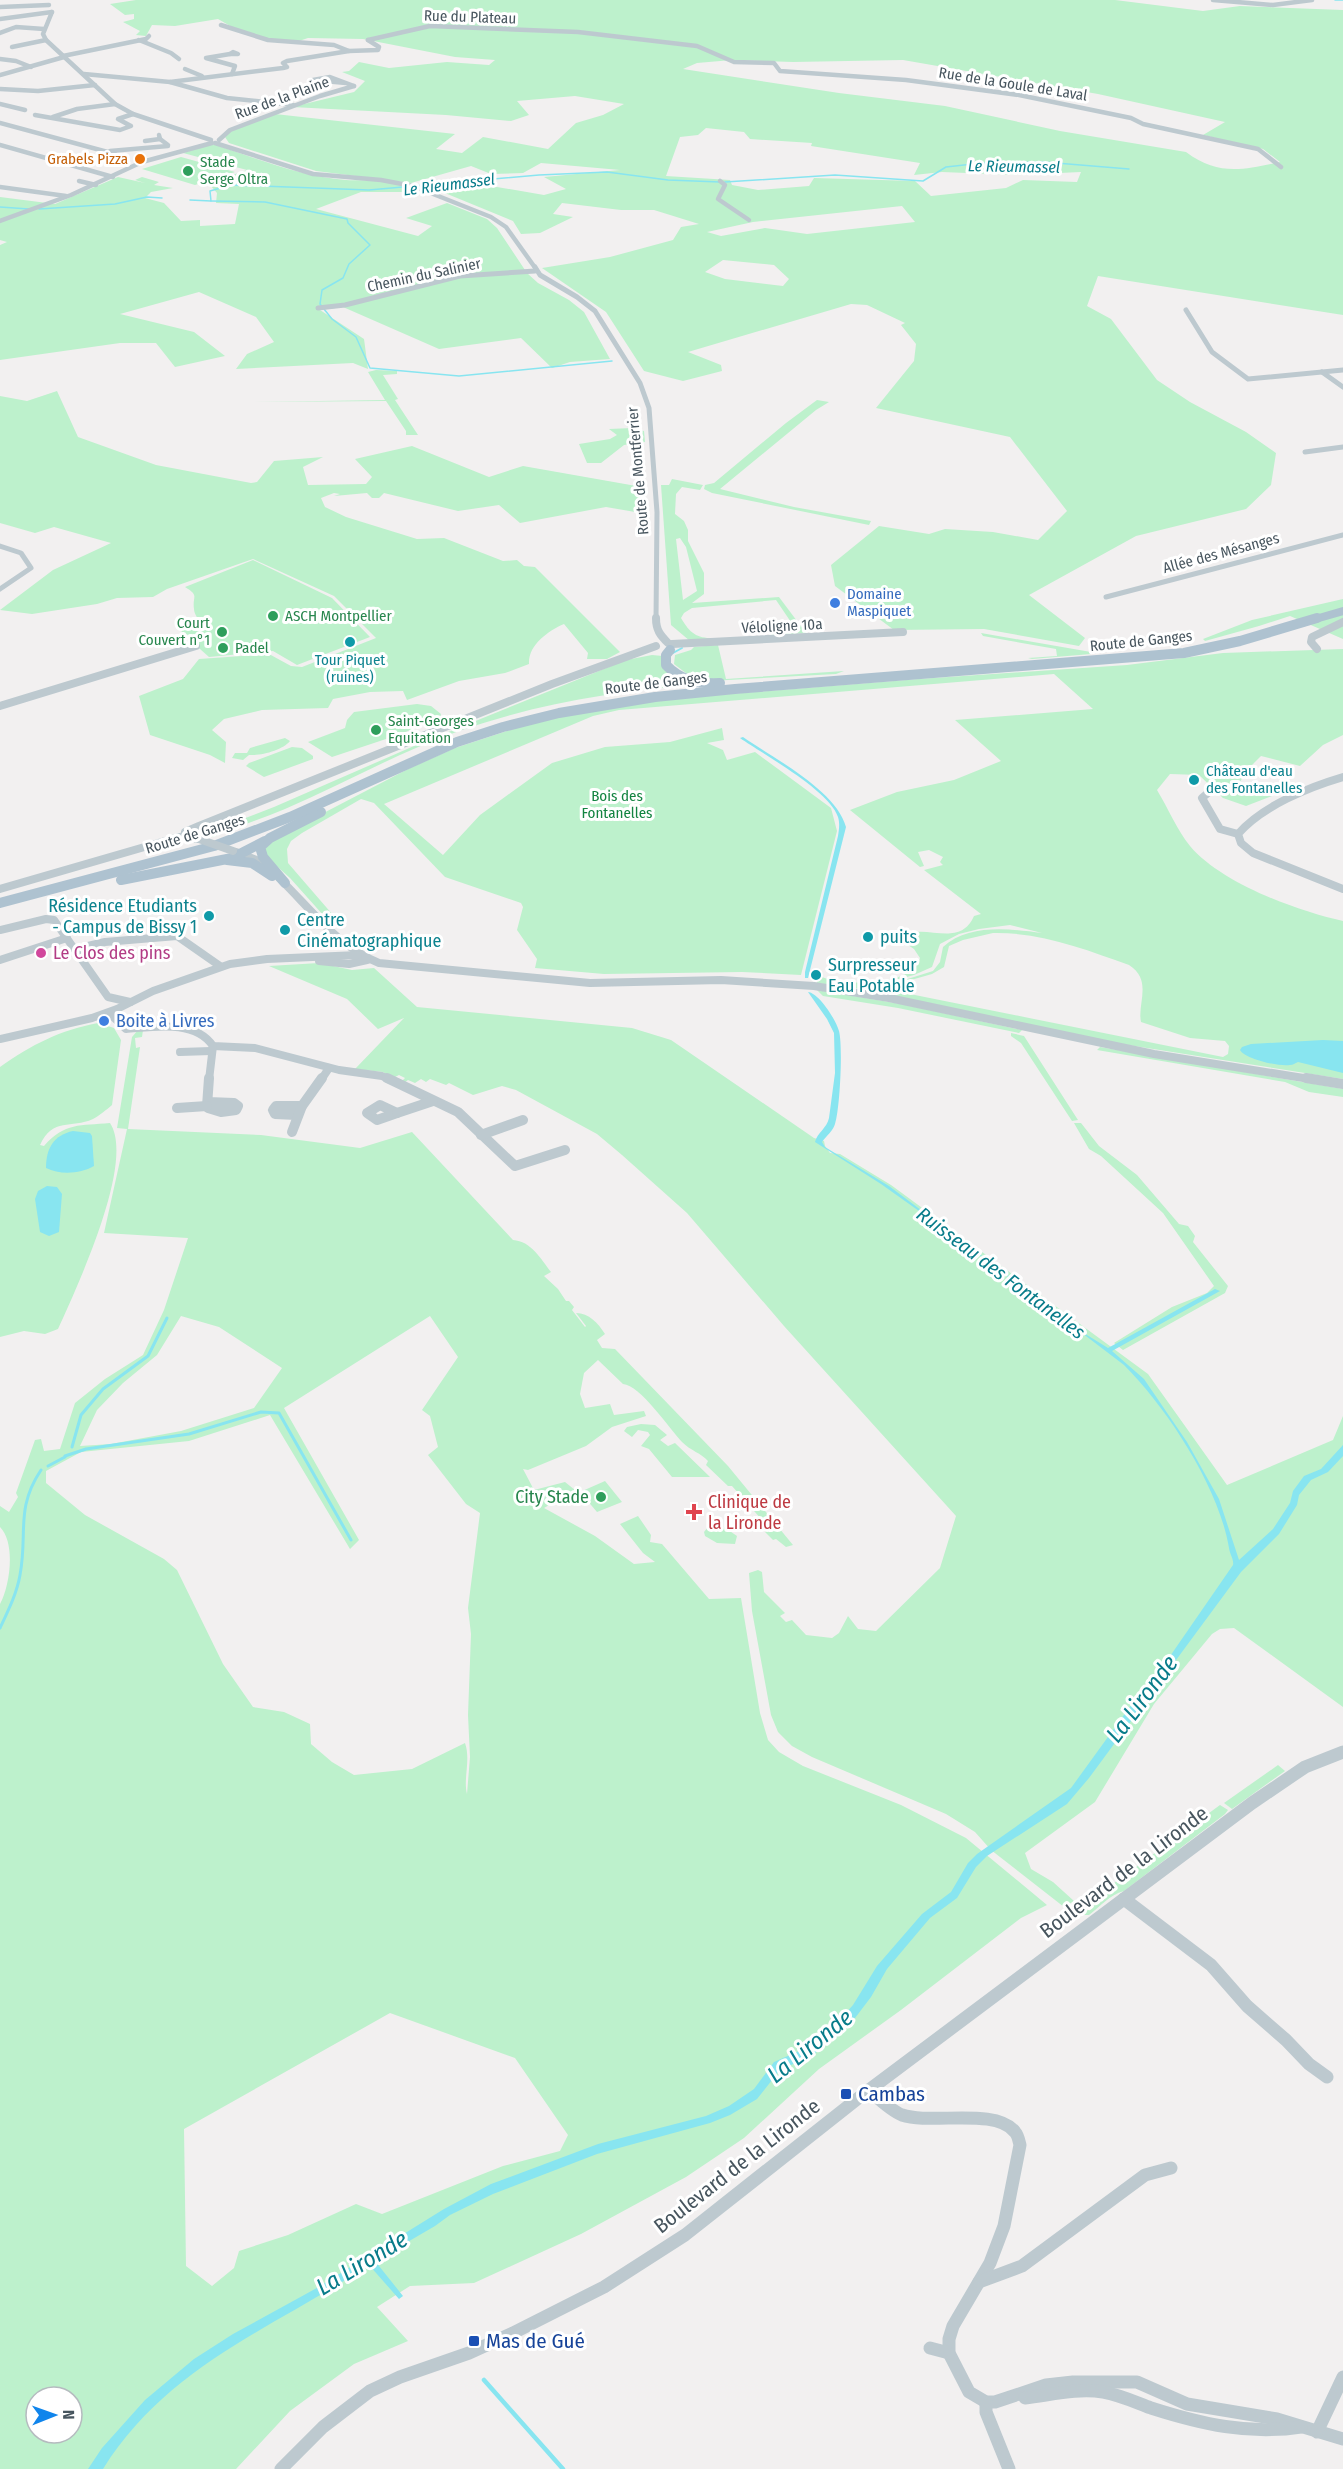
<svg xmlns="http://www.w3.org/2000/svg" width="1343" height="2469" viewBox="0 0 1343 2469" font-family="'Fira Sans Condensed',sans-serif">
  <rect width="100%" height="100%" fill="#f2f0f0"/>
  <g fill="#bdf1cc" fill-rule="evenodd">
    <path d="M136,0H1115L1203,11L1240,6L1343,10V315L1098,276L1087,306L1111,319L1157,380L1190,402L1246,432L1276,453L1271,485L1246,509L1136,536L1029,595L1085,638L1079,646L984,629L894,630L835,586L831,565L879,526L929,534L945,529L993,532L1038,540L1067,511L1010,437L876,408L914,361L916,344L901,325L905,323L867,305L851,304L688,352L721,365L722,371L683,381L644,371L606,312L542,268L610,257L673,240L681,227L699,224L654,210H621L562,203L553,214L573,217L540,233L521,234L513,221L440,191L497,187L544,195L566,189L544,177L620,170L541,163L523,173L491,174L471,166L411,183L316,171L229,143L225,137L231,131L275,114L455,134L436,149L462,153L483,137L548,149L576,123L603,115L624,104L575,96L517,101L529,115L511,121L446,115L292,107L354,92L365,81L342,72L349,71L359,62L389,68L447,62L489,65L495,60L455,57L363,39L308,38L299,41H274L239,31L218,19L175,26L152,25L146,36L136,35L140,31L123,22L134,19V14L125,15L110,4ZM732,60L793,62L903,60L1098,94L1225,122L1203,135L1263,149L1280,162C1243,170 1218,176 1186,152L1060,131L945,106L839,93L683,69L697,63ZM706,128L744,132L750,139L812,143L811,146L920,163L914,175L942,172L1016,175L1081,172L1077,182L1023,180L1006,188L931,196L915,181L814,178L809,186L758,190L732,185L730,180L666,176L680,137L698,135ZM902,206L915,222L807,234L765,228L721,236L707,232L753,222ZM723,260L774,265L789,279L783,286L725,279L705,272Z"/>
    <path d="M208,145H216C258,159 302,177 346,180C365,181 400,178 413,192H361L316,209L418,236L432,226L406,218L447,203L487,219L497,228L527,273L538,283L569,300L584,312L610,359L570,362L552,368L521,338L439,349L343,307L320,310L364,339L368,369L353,363L236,369L247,354L274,342L256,317L199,292L120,314L194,332L225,356L175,367L156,343H120L0,360V245L7,242L0,240V197L55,204L118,177L145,183L135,180L142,177L159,182L154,185L173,188L151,192L145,198L164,203L181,221L200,220V226L235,224L239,204L216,203L217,193L211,186L225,185L215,181L247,170L183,153Z"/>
    <path d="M181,157L235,172L195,185L142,169Z"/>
    <path d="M376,370L397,371V374L383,375L398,399L395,400L418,435H406V431L386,401L249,402L385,400L368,372Z"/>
    <path d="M57,391L78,437L156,465L251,483L257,482L274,461L323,457L303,467L308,485L366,484L372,477L355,459L412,446L489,477L523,466L642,487L641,513L606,507L520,523L499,505L458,511L384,493L379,498H372L367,493L334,496L340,494L334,493L321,498L325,507L346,517L417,539L444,538L503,561L517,560L524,566L535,567L620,652L607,659H587L588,653L564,624C548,631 528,645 529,664L505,673L459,681L407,700L403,691L370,692L333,699L328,708L262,710L224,719L212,730L226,742L225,763L210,755L150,735L139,696L183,679L199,659L269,654L291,666L302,667L376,638L334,596L253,559L167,589L153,597L117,598L97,604L32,614L0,610L53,570L111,543L54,527L35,533L0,523V396L27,401Z"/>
    <path d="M817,400L829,402L816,410L720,489L794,507L871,521L869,525L712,493L704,489L705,485L714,483L786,423Z"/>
    <path d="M632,428L644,431L645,442L624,445L601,463H587L579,444L610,439L617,435L609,429Z"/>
    <path d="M672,479L703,485L700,490L682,487L676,494L675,514L684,521L688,530V541L704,573V594L692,603L779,597L806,633L772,635L771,634L797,631L776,600L692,608L684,613L681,618C691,635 698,639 718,638L719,641H690L671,625L661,485H669ZM680,538L686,547L697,591L683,600L676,539Z"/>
    <path d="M253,560L332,598L370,637L297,665L273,651L209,657L182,633L181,629L201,624C199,620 194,614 194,609C192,596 200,596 185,587Z"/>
    <path d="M1343,599V639L1290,616L1259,626L1205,641L1203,639L1252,620Z"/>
    <path d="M981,633L1091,652V654L1032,659L1028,658L1057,656L1056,649L983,636Z"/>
    <path d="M718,645L726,679L844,671L836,674L710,681L695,680L674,664L675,655L691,650L694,647Z"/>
    <path d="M1343,649V735L1323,745L1300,766L1261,756L1248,769L1238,785L1272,796L1246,806L1223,798L1199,775L1170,774L1157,790C1168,808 1177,830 1190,846C1221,883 1297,911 1343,921V1079L1109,1042L877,992L882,987L933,971L940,962L943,947C969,923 1011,929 1042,933L1010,925L979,929L959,934L940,944L932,967L914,975L862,989L817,983L816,978L822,977C844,986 913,987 920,958L914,949L902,941L901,937C924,921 959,950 974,916L981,914L924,870L943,865L940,862L943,857L929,850L918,852L924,866L920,867L850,810L897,792L954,780L1001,761L955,720L1093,709L1054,674L619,710L593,716L384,804L443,855L480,815L552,763L605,747L670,742L722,728L724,740L707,743L723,750L727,760L755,752L831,808L837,831L801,975L742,972L604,974L535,968L537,959L517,930L523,907L521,903L445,877L374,803L361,799L302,833L291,841L287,849L288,863L339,922L337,925H332L290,878L271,861L264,850L266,843L408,769L455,748L541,720L643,701L919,679L1127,665L1223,653ZM993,933C1040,932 1085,949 1129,965C1153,980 1137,1004 1141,1022L1190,1038L1225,1041L1229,1046L1228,1054L1223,1057L890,990V986L932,974L944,967L949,946L963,940Z"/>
    <path d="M652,655L663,656L662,659L699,685C618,690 536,704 459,731C399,752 343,784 285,809C261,819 237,827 213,837L206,833L274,807L414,746L626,660Z"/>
    <path d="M417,704L431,706L441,714L440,718L398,735L332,757L308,742L345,728L347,720L354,712Z"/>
    <path d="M285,738L290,741C283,750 261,756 249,755L243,760L232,758L235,753H247L250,748Z"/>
    <path d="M292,747L302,748L313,756V759L264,777L246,766L249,763Z"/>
    <path d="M319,963L352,970L374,968L417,1007L632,1028L671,1040L814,1138L824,1141L825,1146L830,1153L840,1154L891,1185L1148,1374L1227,1485L1333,1440L1343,1416V1707L1234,1628L1220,1629L1212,1634L1154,1704L1095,1802L1025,1853L1031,1869L1053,1882L1074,1901L1064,1907L991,1850L975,1832L946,1814L812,1757L792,1746L778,1732L771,1715L752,1611L749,1573L758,1570L762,1572L764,1592L785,1613L780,1616L786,1622L792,1620L806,1635L832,1638L839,1633L848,1616L858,1629L876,1631L940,1568L956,1516L784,1326L687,1213L622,1155L597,1134L516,1090L502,1086L473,1095L449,1083L446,1085L430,1079L426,1082L421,1079L415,1083L408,1080L404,1083L401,1082L405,1078L399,1075L393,1078L383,1072L355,1069L404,1018L378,1029L347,999L269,966Z"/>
    <path d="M817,990L901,1004L1022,1030L1019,1033L898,1008L823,996Z"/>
    <path d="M98,1023L114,1028L121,1040L112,1105C106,1110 99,1116 93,1119C71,1129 53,1117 40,1145L44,1146C65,1122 80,1126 110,1123C136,1162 76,1289 58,1329L45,1334L24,1331L0,1337V1067C33,1044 58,1031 98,1023Z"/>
    <path d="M138,1030H143L142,1037L135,1038L136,1048L140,1047L128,1129L261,1135L360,1148L412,1132L513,1240C531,1241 541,1259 551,1272L544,1276L558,1289L566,1301H569L574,1307L572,1310L585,1327L586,1326L576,1313C589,1313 598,1323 605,1334L597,1340L602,1348L615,1349L728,1466L793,1545L786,1547L776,1539L773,1540L765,1532L769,1528L732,1486H728L706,1465L708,1461C701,1453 691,1451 682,1442C669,1428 640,1385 623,1384L598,1360L584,1373L580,1394L585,1408L610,1404L614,1415L644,1411L646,1416L612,1427L586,1446L528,1470L523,1469L534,1490L565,1482L575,1490L544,1508L595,1536L634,1564L655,1562L643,1553L620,1524L638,1516L651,1535L650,1542L662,1544L668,1551L709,1599L741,1598L760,1713L768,1740L779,1752L803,1766L901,1805L966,1838L1047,1905L1021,1918L901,2010L819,2069L744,2138L686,2177L581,2234L474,2283L410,2286L377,2307L408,2341L354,2364L290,2411L236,2469H0V1604C10,1586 16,1543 0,1527V1506L9,1512L18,1497L16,1493L35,1440L41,1439L44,1451L60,1449L75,1403L105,1379L143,1355L164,1310L188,1238L104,1233L127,1129L117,1128L132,1037ZM181,1316L219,1327L282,1368L254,1408L181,1431L111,1444L80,1446L97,1410L123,1383L157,1355ZM430,1316L458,1357L422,1410L430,1416L438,1447L428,1455L466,1504L480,1513L468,1608L471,1634L468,1715L470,1757L467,1794C463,1778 471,1760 465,1743L412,1769L354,1775L332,1762L311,1744L310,1724L284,1712L253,1707L223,1664L177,1570L164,1559L85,1515L46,1483V1471L81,1452L189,1441L270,1415L350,1549L359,1540L284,1408ZM390,2013L515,2058L568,2135L560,2151L503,2166L382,2214L356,2204L288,2235L239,2251L234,2268L212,2286L186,2266L184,2129ZM36,2397H72V2433H36Z"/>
    <path d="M1011,1033L1024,1036L1078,1120L1072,1121L1021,1043L1011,1036Z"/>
    <path d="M1100,1047L1343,1089V1097L1309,1092L1285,1082L1097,1050Z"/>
    <path d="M1074,1123H1081L1099,1146L1137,1175L1179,1224L1188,1226L1195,1236L1193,1242L1228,1286L1225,1293L1123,1350L1114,1343L1172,1307L1207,1293L1214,1286L1163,1213L1101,1156L1089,1149Z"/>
    <path d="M641,1424L655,1425L667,1435L660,1440L668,1446L675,1443L710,1477H672L649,1449L641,1446L650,1435L648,1432L638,1430L632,1437L624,1431L627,1427Z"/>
    <path d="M605,1481L622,1502L597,1512L580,1492Z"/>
    <path d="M721,1525L737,1536L735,1544L717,1543L705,1536L704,1532L708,1527Z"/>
    <path d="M1278,1765L1285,1771L1232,1809L1224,1803Z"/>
    <path d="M1220,1805L1228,1810L1225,1814L1124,1891C1109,1895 1101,1906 1089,1915H1078L1076,1911Z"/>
  </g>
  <g fill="#88e5f0">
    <path d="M743,737C773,758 836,790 846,827L808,978H805V972L838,836C839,830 840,823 838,817C829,790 764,755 740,738Z"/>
    <path d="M808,992C819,993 836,1020 839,1031C843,1046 840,1109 835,1124C833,1131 826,1136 822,1142L825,1147L889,1186L1087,1335L1108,1348L1215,1289L1220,1291L1112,1351L1144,1379L1187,1442L1219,1499L1239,1560L1273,1529L1290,1503L1293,1491L1304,1476L1321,1469L1343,1445V1456L1328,1472L1311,1480L1299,1495L1297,1505L1279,1534L1241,1572L1089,1778L1067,1804L987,1856L976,1867L957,1898L930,1918L887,1969L871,1997L852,2022L813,2055L780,2070L757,2099L730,2115L710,2123L597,2154L493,2194L450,2215L435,2226L375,2261L403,2296L399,2299L369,2265C272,2329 168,2365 103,2469H88L102,2448L145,2400L194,2359L233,2334L315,2289L444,2209L491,2184L598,2144L706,2116L729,2106L754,2089L774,2062L808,2047L833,2027L853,2005L877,1966L922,1914L951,1892L968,1863L977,1854L1071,1788L1142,1690L1166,1662L1233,1565C1234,1559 1230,1555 1229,1548C1219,1487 1167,1408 1124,1365L957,1238L881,1184L815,1142C817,1133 827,1128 829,1118L835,1073L834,1033L827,1019Z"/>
    <path d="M1323,1040L1343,1041V1073L1298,1062C1295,1063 1293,1065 1290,1065C1279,1067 1245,1059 1240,1050L1242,1047L1251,1044Z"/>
    <path d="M73,1131L90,1133L92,1136L94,1166C80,1174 60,1175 46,1168C46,1148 54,1135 73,1131Z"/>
    <path d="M47,1186L57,1187L62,1194L59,1232L49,1236L40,1232L35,1199L38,1191Z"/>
  </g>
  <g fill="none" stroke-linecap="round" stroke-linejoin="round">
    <g stroke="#88e5f0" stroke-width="1.5">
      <path d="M1335,0H1343"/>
      <path d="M725,182L835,175L923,181L946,167L982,163L1044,162L1129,169"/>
      <path d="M190,200L211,201L210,191L231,185L369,190L539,175L607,172L668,180L720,182"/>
      <path d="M211,201L265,202L347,219L348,223L370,245L349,264L343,278L322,290L320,304L332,319L356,337L370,368L459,376L612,361"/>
      <path d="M0,207L29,209"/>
      <path d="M39,209L115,204L147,197L162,198"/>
    </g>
    <path stroke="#88e5f0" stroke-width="2" d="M673,653L682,648"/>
    <g stroke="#88e5f0" stroke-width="3">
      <path d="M72,1447L81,1415L103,1389L148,1356L167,1318"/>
      <path d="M65,1456L86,1449L189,1434L261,1412L279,1413L351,1540"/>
      <path d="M48,1466L65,1457"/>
      <path d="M0,1628C8,1611 17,1593 20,1575C28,1533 15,1509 41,1470"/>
    </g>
    <path stroke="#88e5f0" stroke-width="4.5" d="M484,2380L563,2469"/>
    <g stroke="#bdc9cf" stroke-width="4.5">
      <path d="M1213,0L1273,5L1312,0"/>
      <path d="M0,7L49,5"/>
      <path d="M52,12L43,34L46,40L115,104L133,114L211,140"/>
      <path d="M0,19L52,12"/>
      <path d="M221,25L268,40L334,45L349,51"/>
      <path d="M0,33L16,27L44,29"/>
      <path d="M139,40L171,53L179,59"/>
      <path d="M368,40L430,26L578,32L697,46L734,62L774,63L780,71L906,80L1019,95L1131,118L1143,124L1258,149L1281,167"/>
      <path d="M12,47L46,40"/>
      <path d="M233,52L238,54H230Z"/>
      <path d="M230,54L206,58L235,66L232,74"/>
      <path d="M63,56L146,39L149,36"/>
      <path d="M0,59L16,61L31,67"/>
      <path d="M185,69L202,76"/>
      <path d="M84,74L170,82L227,98L293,105"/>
      <path d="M0,75L64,57"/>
      <path d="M170,82L283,68L287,67L283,63L287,61L349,51L378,50L379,47L368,40"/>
      <path d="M346,83L313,80L330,77L354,86"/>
      <path d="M0,89L38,91L95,85"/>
      <path d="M0,104L25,110"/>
      <path d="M35,115L120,130L131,126L118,119L133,114"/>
      <path d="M53,117L77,109L115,104"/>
      <path d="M0,123L115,154"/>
      <path d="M159,135L160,139L168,145"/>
      <path d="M219,140L230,130L320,96L354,86"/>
      <path d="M145,141L160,139"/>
      <path d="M215,143L313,174L381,180L413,186L491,217L506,227L536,269"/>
      <path d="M0,145L113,177"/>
      <path d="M110,151L168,146"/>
      <path d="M79,181L96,185"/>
      <path d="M720,181L725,185L718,199L749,220"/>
      <path d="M0,187L66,196"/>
      <path d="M0,221L71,195L142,162L212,143"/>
    </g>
    <g stroke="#bdc9cf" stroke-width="5">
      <path d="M535,267L540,275L577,297L595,311L640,383L649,408L657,512L656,620"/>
      <path d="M318,308L345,305L460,276L535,271"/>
      <path d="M1186,310L1212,352L1248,379L1343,370"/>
      <path d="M1322,372L1343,387"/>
      <path d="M1305,452L1343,447"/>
      <path d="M0,546L21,553L31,568L0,589"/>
      <path d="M1106,597L1343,535"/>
    </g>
    <g stroke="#bdc9cf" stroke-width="8">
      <path d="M656,618C656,630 660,635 668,643"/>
      <path d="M672,644L903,632"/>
      <path d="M1317,649L1311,642L1312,637L1343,622"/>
      <path d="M0,706L196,646"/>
      <path d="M1343,777C1309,787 1262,806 1238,834L1241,843L1253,853L1343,889"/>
      <path d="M1215,787L1202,798L1220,829L1238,834"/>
      <path d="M184,836L185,832L199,826L552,684L656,646"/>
      <path d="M236,852L259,861L269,868"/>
      <path d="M279,878C311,909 337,946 379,963L590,983L721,980L814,986L889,998L1154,1054L1316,1080"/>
      <path d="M0,889L179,837L199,839L198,832L206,825"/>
      <path d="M0,930L46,919L54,920L108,997L130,1002"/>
      <path d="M75,949L105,942L177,936L220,966"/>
      <path d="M0,960L67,938"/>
      <path d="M319,961L349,964L367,960"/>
      <path d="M109,1013L126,1029C153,1027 195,1019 213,1046L255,1048L339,1070L382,1076L390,1080"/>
      <path d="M0,1039L92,1018L117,1009L153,991L230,964L267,959L358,955"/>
      <path d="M180,1052L211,1051"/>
      <path d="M209,1080L213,1046"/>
      <path d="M321,1080L329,1068"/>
    </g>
    <g stroke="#bdc9cf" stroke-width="10">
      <path d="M387,1078L458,1112L515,1166L565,1150"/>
      <path d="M1306,1078L1343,1084"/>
      <path d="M208,1102L234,1103L238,1106L236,1110L221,1112L208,1108L207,1106L209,1078"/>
      <path d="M380,1105L397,1113L377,1120L367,1113Z"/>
      <path d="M177,1108L207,1106"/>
      <path d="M397,1113L433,1101"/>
      <path d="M297,1115L275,1114L273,1110L276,1106H302"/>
      <path d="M292,1132L302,1106L322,1078"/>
      <path d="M481,1135L523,1120"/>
    </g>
    <g stroke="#bdc9cf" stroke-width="13">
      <path d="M1124,1899L1211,1965L1247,2006L1286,2040L1309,2064L1327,2077"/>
      <path d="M869,2090C879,2099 890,2110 902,2115C931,2125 996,2107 1015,2132C1018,2135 1019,2141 1020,2145L1004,2226L990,2263L953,2326L949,2339V2353L969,2392L986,2402H995L1046,2385L1073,2382H1137L1187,2404L1277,2419L1343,2439"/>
      <path d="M979,2282L1022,2266L1145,2175L1171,2168"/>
      <path d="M930,2348L949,2353"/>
      <path d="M1025,2398C1051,2395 1077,2388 1103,2392C1120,2395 1135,2402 1151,2408C1201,2424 1249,2435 1301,2427"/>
      <path d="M986,2402V2412L1009,2469"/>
      <path d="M1317,2432L1343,2377"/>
      <path d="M281,2469L323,2427L370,2391L400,2377L469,2353L513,2333L604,2287L685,2235L861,2096L1252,1803L1305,1767L1343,1752"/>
    </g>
    <path stroke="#aec2d0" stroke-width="8" d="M1312,620L1343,611"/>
    <g stroke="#aec2d0" stroke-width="10">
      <path d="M670,650L666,655V665C681,681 699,684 720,683"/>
      <path d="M227,860L252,863L272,876"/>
      <path d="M121,880L232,858L265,841"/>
      <path d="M285,883L263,857L260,847L270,838L321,812"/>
      <path d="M0,903L214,846L290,817L457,742L503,727L559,713L655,697L735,689L1184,653L1240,641L1317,618"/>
    </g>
    <path stroke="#bdc9cf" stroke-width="8" d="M199,839L233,851"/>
  </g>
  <circle fill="#e8710a" stroke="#fff" stroke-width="2" cx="140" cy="159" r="6"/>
  <g fill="#2e9e5b" stroke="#fff" stroke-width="2">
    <circle cx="188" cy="171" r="6"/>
    <circle cx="273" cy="616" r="6"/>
    <circle cx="222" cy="632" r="6"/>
    <circle cx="223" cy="648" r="6"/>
    <circle cx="376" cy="730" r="6"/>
    <circle cx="601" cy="1497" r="6"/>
  </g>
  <g fill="#3f7fe0" stroke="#fff" stroke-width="2">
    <circle cx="835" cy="603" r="6"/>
    <circle cx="104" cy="1021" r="6"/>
  </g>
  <g fill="#0f9aa8" stroke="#fff" stroke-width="2">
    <circle cx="350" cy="642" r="6"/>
    <circle cx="1194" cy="780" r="6"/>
    <circle cx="209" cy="916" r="6"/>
    <circle cx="285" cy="930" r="6"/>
    <circle cx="868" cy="937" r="6"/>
    <circle cx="816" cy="975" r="6"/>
  </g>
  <circle fill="#d1479c" stroke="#fff" stroke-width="2" cx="41" cy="953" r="6"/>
  <path fill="#e0444e" stroke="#fff" stroke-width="2" d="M691 1503h6v6h6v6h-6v6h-6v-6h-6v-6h6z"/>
  <g fill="#1a4fb4" stroke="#fff" stroke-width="2">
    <rect x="840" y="2088" width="12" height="12" rx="3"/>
    <rect x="468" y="2335" width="12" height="12" rx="3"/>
  </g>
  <g text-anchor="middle" stroke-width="6" stroke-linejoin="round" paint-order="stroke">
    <g font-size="15" fill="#47555e" stroke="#fff">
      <text transform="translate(470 17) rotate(2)" y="5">Rue du Plateau</text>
      <text transform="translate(1013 84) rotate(9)" y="5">Rue de la Goule de Laval</text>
      <text transform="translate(282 98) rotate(-20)" y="5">Rue de la Plaine</text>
      <text transform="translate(424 275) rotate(-12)" y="5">Chemin du Salinier</text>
      <text transform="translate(638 471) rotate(-95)" y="5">Route de Montferrier</text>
      <text transform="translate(1221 553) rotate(-15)" y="5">Allée des Mésanges</text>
      <text transform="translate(782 626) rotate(-3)" y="5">Véloligne 10a</text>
      <text transform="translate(1141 641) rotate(-6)" y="5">Route de Ganges</text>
      <text transform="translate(656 683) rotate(-7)" y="5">Route de Ganges</text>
      <text transform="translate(195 834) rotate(-17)" y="5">Route de Ganges</text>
    </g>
    <g font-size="15" fill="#c56008" stroke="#fff" text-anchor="end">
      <text x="128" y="164">Grabels Pizza</text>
    </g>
    <g font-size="15" fill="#27864d" stroke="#fff" text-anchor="start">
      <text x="200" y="167">Stade<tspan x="200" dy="17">Serge Oltra</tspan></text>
      <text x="285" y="621">ASCH Montpellier</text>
      <text x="210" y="628" text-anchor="end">Court<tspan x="210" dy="17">Couvert n°1</tspan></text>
      <text x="235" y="653">Padel</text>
      <text x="388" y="726">Saint-Georges<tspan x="388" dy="17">Equitation</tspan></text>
    </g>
    <g font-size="15" fill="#366cbe" stroke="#fff" text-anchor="start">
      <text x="847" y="599">Domaine<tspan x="847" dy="17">Maspiquet</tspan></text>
    </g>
    <g font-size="15" fill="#0d838f" stroke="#fff">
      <text x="350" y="665">Tour Piquet<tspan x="350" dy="17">(ruines)</tspan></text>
      <text x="1206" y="776" text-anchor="start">Château d'eau<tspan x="1206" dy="17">des Fontanelles</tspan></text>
    </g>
    <g font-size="15" fill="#138441" stroke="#fff">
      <text x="617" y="801">Bois des<tspan x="617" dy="17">Fontanelles</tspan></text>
    </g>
    <g font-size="16" font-style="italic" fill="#087c8a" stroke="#fff">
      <text transform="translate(1014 166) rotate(1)" y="6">Le Rieumassel</text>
      <text transform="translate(449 184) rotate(-7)" y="6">Le Rieumassel</text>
    </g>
    <g font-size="18" fill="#0d838f" stroke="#fff" text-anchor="start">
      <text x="197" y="912" text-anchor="end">Résidence Etudiants<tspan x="197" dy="21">- Campus de Bissy 1</tspan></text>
      <text x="297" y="926">Centre<tspan x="297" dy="21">Cinématographique</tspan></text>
      <text x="880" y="943">puits</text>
      <text x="828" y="971">Surpresseur<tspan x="828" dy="21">Eau Potable</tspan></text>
    </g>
    <g font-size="18" fill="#b23c85" stroke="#fff" text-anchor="start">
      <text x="53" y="959">Le Clos des pins</text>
    </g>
    <g font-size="18" fill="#366cbe" stroke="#fff" text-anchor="start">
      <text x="116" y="1027">Boite à Livres</text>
    </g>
    <g font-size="18" fill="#27864d" stroke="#fff" text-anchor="end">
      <text x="589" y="1503">City Stade</text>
    </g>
    <g font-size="18" fill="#be3a42" stroke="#fff" text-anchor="start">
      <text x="708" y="1508">Clinique de<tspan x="708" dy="21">la Lironde</tspan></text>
    </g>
    <g font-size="20" font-style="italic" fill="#087c8a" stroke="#fff">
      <text transform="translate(1001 1273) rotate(37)" y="7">Ruisseau des Fontanelles</text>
    </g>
    <g font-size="21" fill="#47555e" stroke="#fff">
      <text transform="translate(1124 1872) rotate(-37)" y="7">Boulevard de la Lironde</text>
      <text transform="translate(737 2166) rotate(-38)" y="7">Boulevard de la Lironde</text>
    </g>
    <g font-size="21" fill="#164399" stroke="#fff" text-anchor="start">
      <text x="858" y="2101">Cambas</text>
      <text x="486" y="2348">Mas de Gué</text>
    </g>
    <g font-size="24" font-style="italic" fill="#087c8a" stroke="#fff">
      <text transform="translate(1142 1699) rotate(-53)" y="8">La Lironde</text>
      <text transform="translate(810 2046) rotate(-39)" y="8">La Lironde</text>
      <text transform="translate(362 2263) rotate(-31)" y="8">La Lironde</text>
    </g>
  </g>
  <g transform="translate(54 2415) rotate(89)"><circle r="28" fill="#ffffff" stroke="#b5bbbf" stroke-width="1.5"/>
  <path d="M0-4.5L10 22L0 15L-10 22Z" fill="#1085ec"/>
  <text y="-9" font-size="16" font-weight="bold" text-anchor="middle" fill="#47555e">N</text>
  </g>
</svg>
